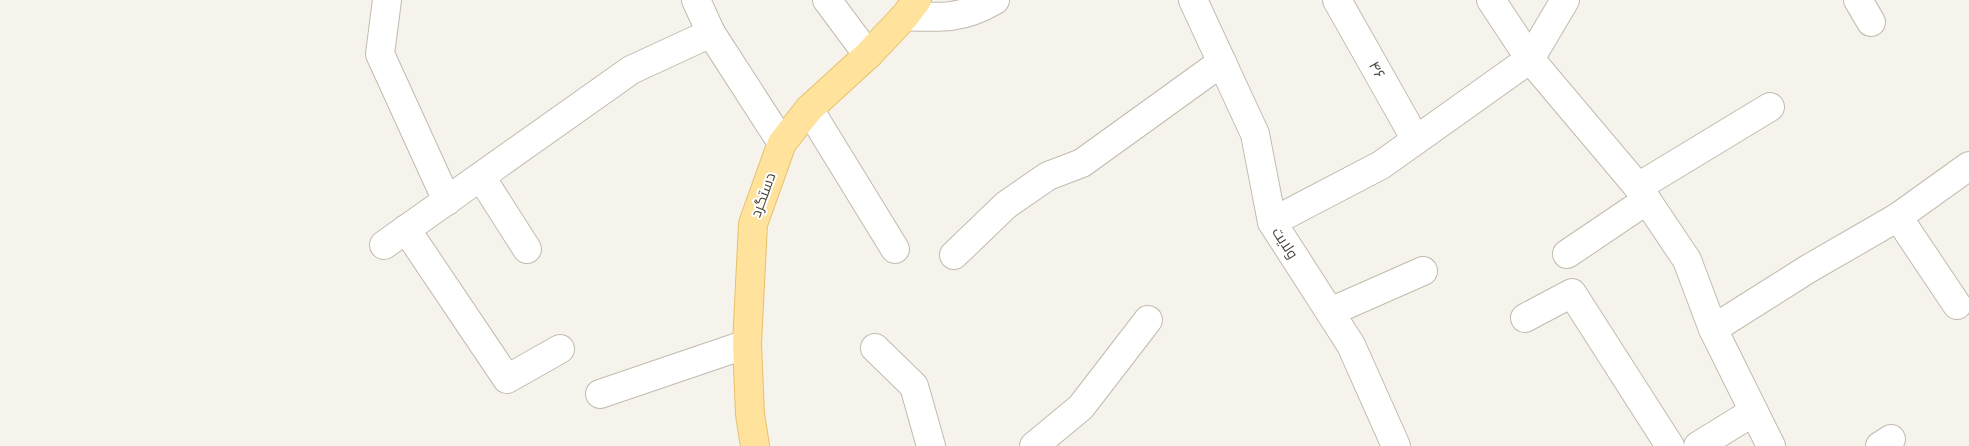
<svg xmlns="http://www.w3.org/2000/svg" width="1969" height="446" viewBox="0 0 1969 446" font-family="'PT Sans',Cairo,sans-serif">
  <rect width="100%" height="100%" fill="#f6f3ec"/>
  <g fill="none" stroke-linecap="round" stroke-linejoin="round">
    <g stroke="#c2bbae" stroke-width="30">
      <g id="minor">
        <path d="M387,0L380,54L447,201"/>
        <path d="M696,0L711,33"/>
        <path d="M827,0L868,55"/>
        <path d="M1193,0L1255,134L1272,222L1351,345L1396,446"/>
        <path d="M1337,0L1416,140"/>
        <path d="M1491,0L1530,59L1638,187L1687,260L1713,329L1771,446"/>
        <path d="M1858,0L1871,22"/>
        <path d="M905,16C941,18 963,19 995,0"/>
        <path d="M809,109L895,249"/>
        <path d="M481,177L527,249"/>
        <path d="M1638,187L1770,107"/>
        <path d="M1898,217L1957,305"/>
        <path d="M1272,222L1381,165L1530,59L1565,0"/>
        <path d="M406,229L507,379L560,349"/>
        <path d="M384,245L631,70L711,33L782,143"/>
        <path d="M1567,254L1647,200"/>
        <path d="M954,255L1006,205L1048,176L1082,163L1222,62"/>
        <path d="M1330,312L1423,271"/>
        <path d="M1525,318L1572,293L1670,446"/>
        <path d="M1713,329L1808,269L1898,217L1969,166"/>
        <path d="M875,348L914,386L931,446"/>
        <path d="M600,394L747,344"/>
        <path d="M1034,446L1081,407L1148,320"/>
        <path d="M1698,446L1753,412"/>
        <path d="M1880,446L1891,439"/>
      </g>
    </g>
    <g stroke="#e6c16a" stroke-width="30">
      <path id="major" d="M755,446L750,414L747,344L753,224L782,143L809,109L868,55L905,16L917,0"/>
    </g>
    <use href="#minor" stroke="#fff" stroke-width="28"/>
    <use href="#major" stroke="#ffe39c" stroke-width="28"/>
  </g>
  <g text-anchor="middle" stroke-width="4" stroke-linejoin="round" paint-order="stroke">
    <g font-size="15" fill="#4b4439" stroke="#fff">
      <text transform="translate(1377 70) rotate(60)" y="5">۴۶</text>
      <text transform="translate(763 195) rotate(-70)" y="5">دستگرد</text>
      <text transform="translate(1285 243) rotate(57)" y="5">ولایت</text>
    </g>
  </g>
</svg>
